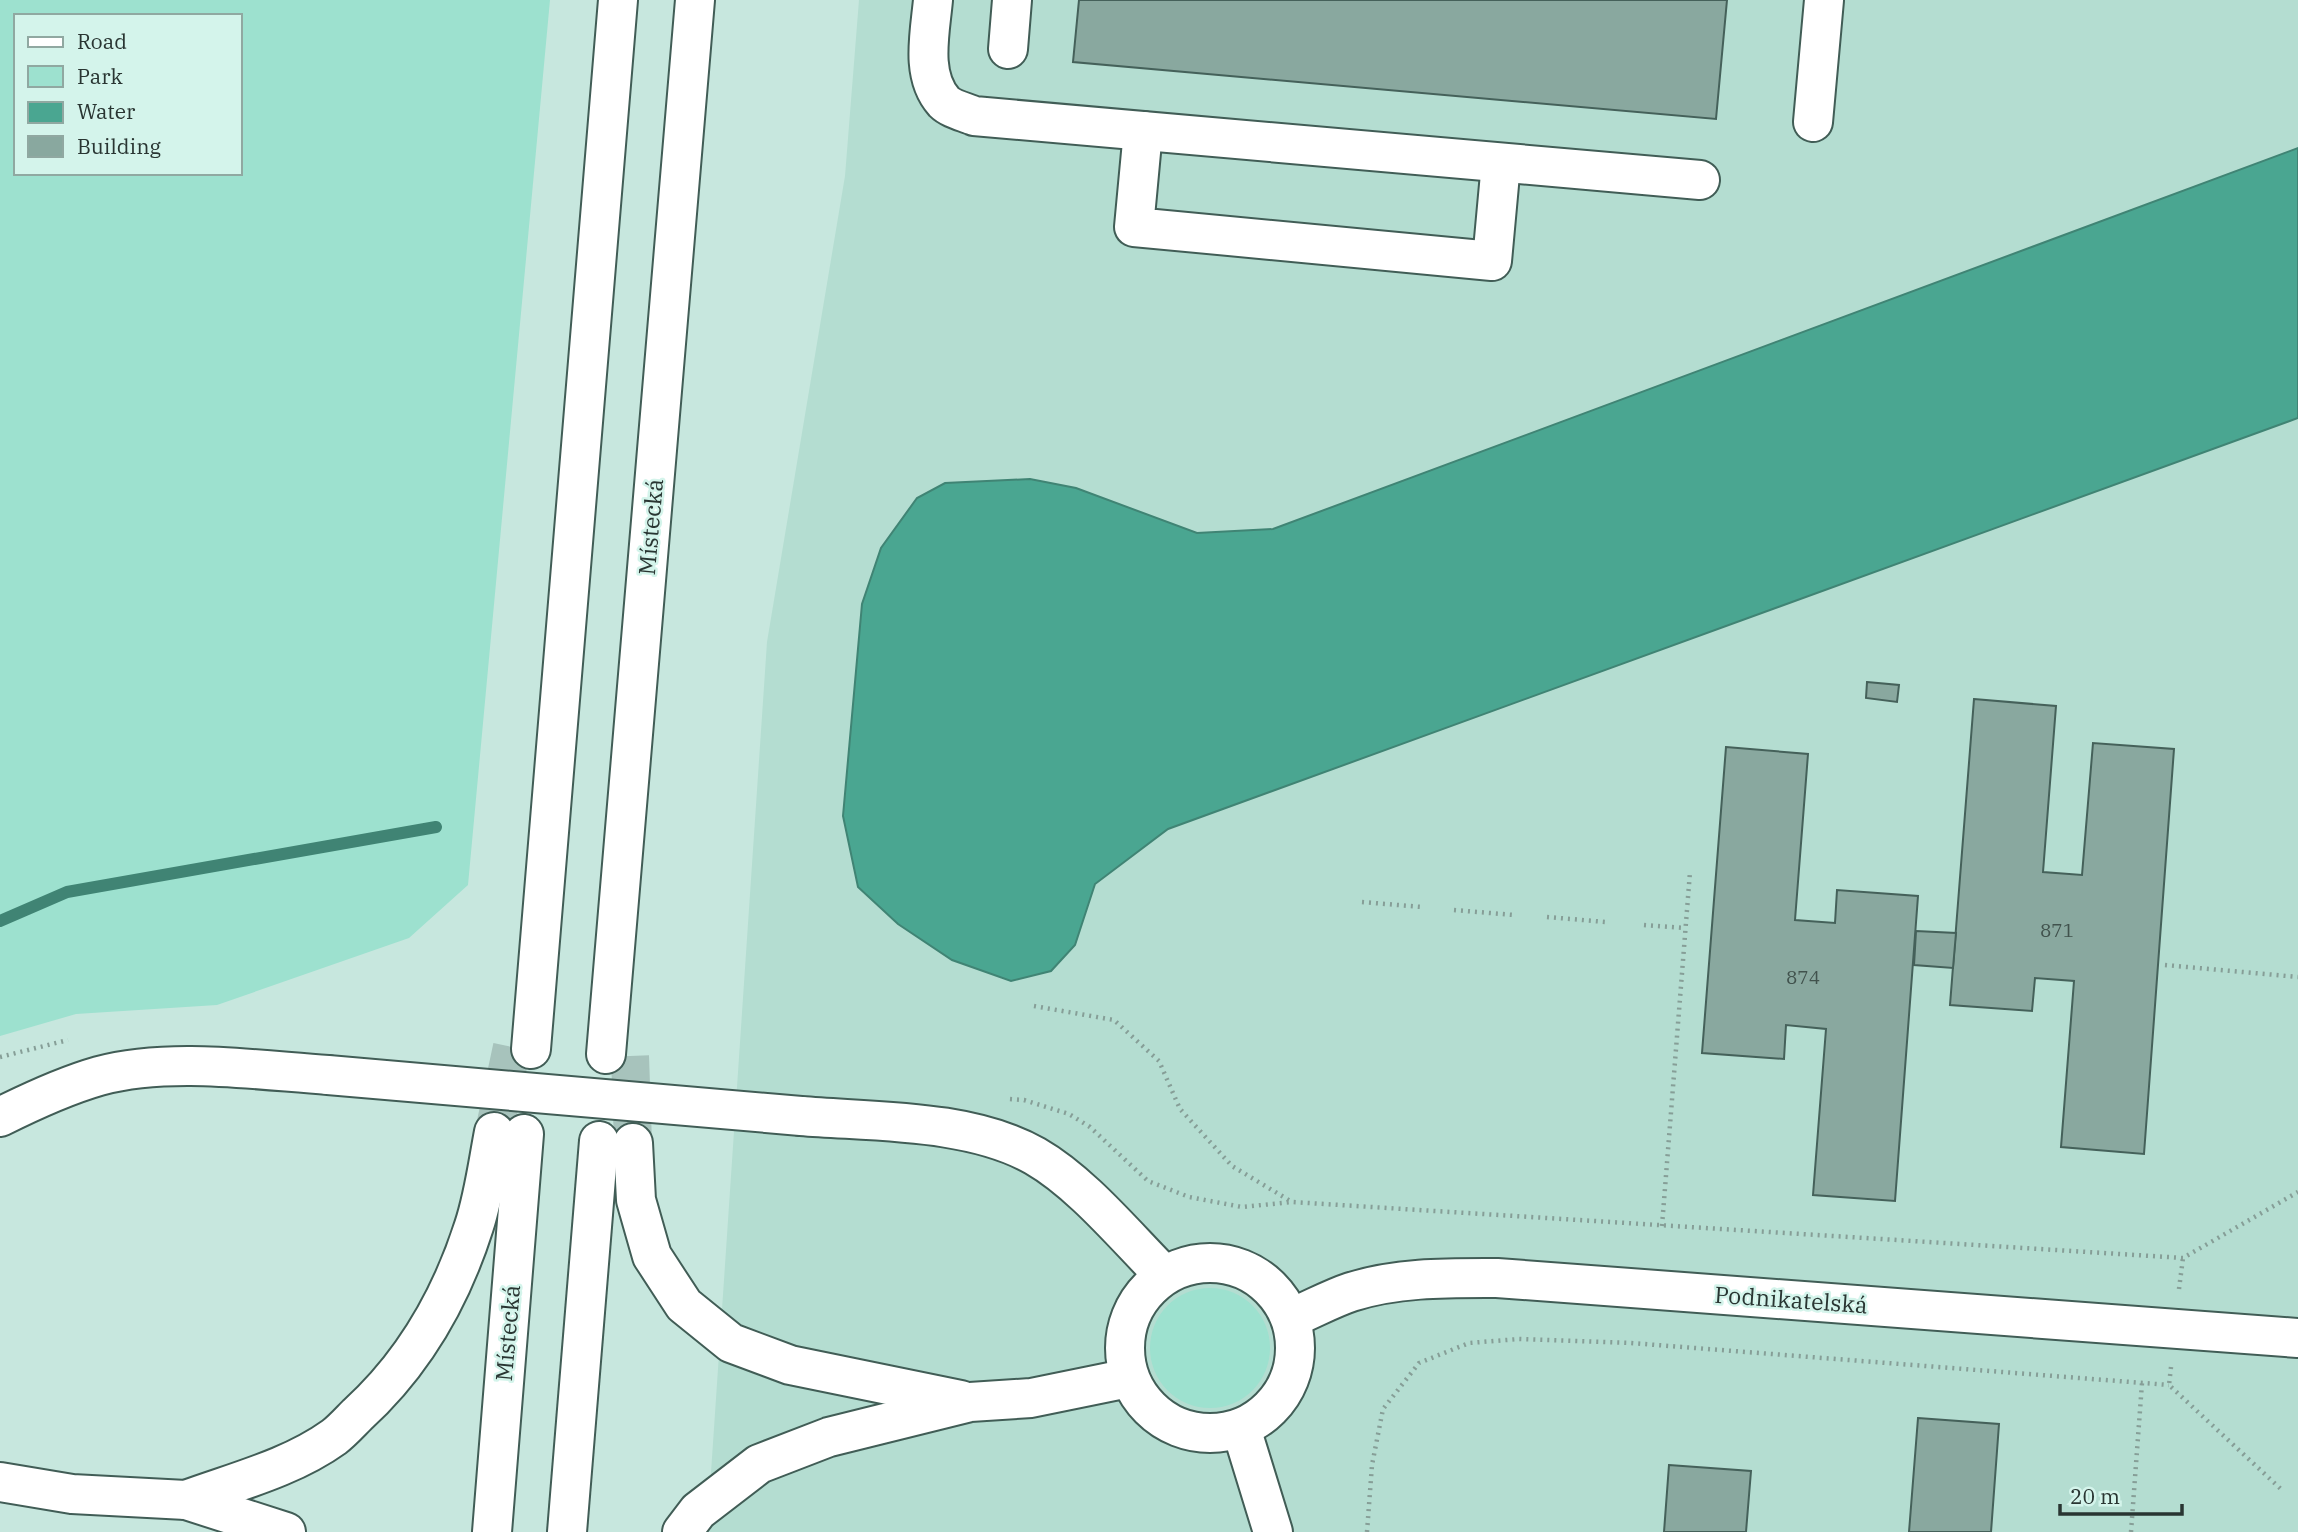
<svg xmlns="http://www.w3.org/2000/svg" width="2298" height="1532" viewBox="0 0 2298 1532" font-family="'IBM Plex Serif',serif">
  <rect width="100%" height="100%" fill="#c7e7de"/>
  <path fill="#b4ddd1" d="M859,0H2298V1532H707L767,642L845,176Z"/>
  <g fill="#9de1cf" fill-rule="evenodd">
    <path d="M0,0H550L468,885L409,938L217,1005L76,1014L0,1036ZM16,16H240V173H16Z"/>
    <circle cx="1210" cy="1348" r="60"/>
  </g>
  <path fill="#4aa691" stroke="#408474" stroke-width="2" d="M2298,148V418L1168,829L1095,884L1075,945L1051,971L1011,981L952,960L898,924L858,887L843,816L862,604L881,548L917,498L945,483L1030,479L1076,488L1197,533L1273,529Z"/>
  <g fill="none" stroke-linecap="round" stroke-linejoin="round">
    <path stroke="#408474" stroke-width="12" d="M0,921L67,892L436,827"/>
  </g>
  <g fill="#89a89f" stroke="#45615a" stroke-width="2">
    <path d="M1079,0H1727L1716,119L1073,62Z"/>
    <path d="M1867,682L1899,685L1897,702L1866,698Z"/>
    <path d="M1974,699L2056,706L2043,872L2082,875L2093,743L2174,749L2144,1154L2061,1147L2074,981L2035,978L2032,1011L1950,1005Z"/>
    <path d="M1726,747L1808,754L1795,920L1835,923L1837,890L1918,896L1895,1201L1813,1195L1826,1029L1786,1025L1784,1059L1702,1053Z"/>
    <path d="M1916,931L1956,933L1953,968L1914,965Z"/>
    <path d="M1918,1418L1999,1424L1991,1532H1909Z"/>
    <path d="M1669,1465L1751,1471L1746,1532H1664Z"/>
  </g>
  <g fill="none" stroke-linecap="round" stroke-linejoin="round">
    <g stroke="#a7c3bc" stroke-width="38" stroke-dasharray="38 19" stroke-linecap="butt">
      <path d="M630,1056L633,1143"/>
      <path d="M494,1132L512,1047"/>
    </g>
    <g stroke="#415d56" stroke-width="42">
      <g id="minor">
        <path d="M933,0C930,33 920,75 944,102C951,109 965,112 974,116L1700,180"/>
        <path d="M1008,49L1012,0"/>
        <path d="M1813,122L1824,0"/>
        <path d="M1143,131L1134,227L1492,261L1501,163"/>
        <path d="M801,1116C874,1122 970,1119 1035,1156C1082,1183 1126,1237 1164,1275"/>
        <path d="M0,1117C32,1101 64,1086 99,1076C169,1057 255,1070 328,1075"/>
        <circle cx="1210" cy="1348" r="85"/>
        <path d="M1291,1318C1311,1310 1330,1299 1351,1292C1398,1277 1449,1278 1497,1278L2298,1338"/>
        <path d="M1241,1428L1273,1532"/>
      </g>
    </g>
    <g stroke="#415d56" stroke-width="42">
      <g id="highway">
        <path d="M531,1049L618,0"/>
        <path d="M606,1054L695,0"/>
        <path d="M633,1143L636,1200L652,1256L684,1305L731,1343L790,1365L961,1400"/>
        <path d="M0,1482L72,1494L186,1500L286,1532"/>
        <path d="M186,1500C235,1482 291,1468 334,1437C342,1431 350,1422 357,1415C413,1364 451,1298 474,1226C484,1196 488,1163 494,1132"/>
        <path d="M492,1532L524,1134"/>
        <path d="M567,1532L599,1141"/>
        <path d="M682,1532L698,1511L759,1464L829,1437L970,1402L1031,1398L1129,1378"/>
      </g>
    </g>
    <g stroke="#869e97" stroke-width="4.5" stroke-dasharray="2 5" stroke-linecap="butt">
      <path d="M1362,902L1422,907"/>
      <path d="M1454,910L1514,915"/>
      <path d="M1547,917L1606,922"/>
      <path d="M1644,925L1685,928"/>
      <path d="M2165,965L2298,977"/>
      <path d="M1034,1006L1114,1020L1159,1061L1180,1109L1232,1166L1292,1202"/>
      <path d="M0,1057L68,1040"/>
      <path d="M1010,1099L1024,1100L1069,1114L1090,1127L1148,1181L1189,1197L1242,1207L1292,1202L2183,1258L2298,1192"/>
      <path d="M1662,1226L1690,872"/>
      <path d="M2179,1289L2183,1258"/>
      <path d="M2171,1367L2169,1385L2283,1491"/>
      <path d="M1367,1532L1372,1465L1383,1409L1419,1363L1469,1343L1519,1339L1631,1343L2169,1385"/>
      <path d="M2131,1532L2142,1383"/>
    </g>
    <use href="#minor" stroke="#fff" stroke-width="38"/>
    <use href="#highway" stroke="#fff" stroke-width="38"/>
    <g stroke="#415d56" stroke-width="42" stroke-linecap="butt">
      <path id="minor-bridge" d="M328,1075L801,1116"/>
    </g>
    <use href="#minor-bridge" stroke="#fff" stroke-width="38"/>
  </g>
  <g text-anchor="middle" stroke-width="5" stroke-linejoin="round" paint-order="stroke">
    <g font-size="19" fill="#41524d">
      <text x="2057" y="937">871</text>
      <text x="1803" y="984">874</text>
    </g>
    <g font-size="23" fill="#293532" stroke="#d4f4eb">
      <text transform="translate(651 527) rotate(-85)" y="8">Místecká</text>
      <text transform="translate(1791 1300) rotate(4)" y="8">Podnikatelská</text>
      <text transform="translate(508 1333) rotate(-85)" y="8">Místecká</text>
    </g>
  </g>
  <rect x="14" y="14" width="228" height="161" fill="#d4f4eb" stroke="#90a8a1" stroke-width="2"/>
  <rect x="28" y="37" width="35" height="10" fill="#ffffff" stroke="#90a8a1" stroke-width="2"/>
  <text x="77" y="49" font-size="21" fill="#293532">Road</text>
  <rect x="28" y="66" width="35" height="21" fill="#9de1cf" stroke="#90a8a1" stroke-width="2"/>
  <text x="77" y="84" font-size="21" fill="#293532">Park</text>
  <rect x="28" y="102" width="35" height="21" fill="#4aa691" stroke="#90a8a1" stroke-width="2"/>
  <text x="77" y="119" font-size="21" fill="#293532">Water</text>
  <rect x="28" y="136" width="35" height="21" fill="#89a89f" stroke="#90a8a1" stroke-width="2"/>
  <text x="77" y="154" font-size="21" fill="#293532">Building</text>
  <path d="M2060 1504v10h122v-10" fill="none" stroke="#293532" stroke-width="3.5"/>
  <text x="2070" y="1504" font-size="21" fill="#293532" stroke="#d4f4eb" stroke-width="5" paint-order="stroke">20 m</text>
</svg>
